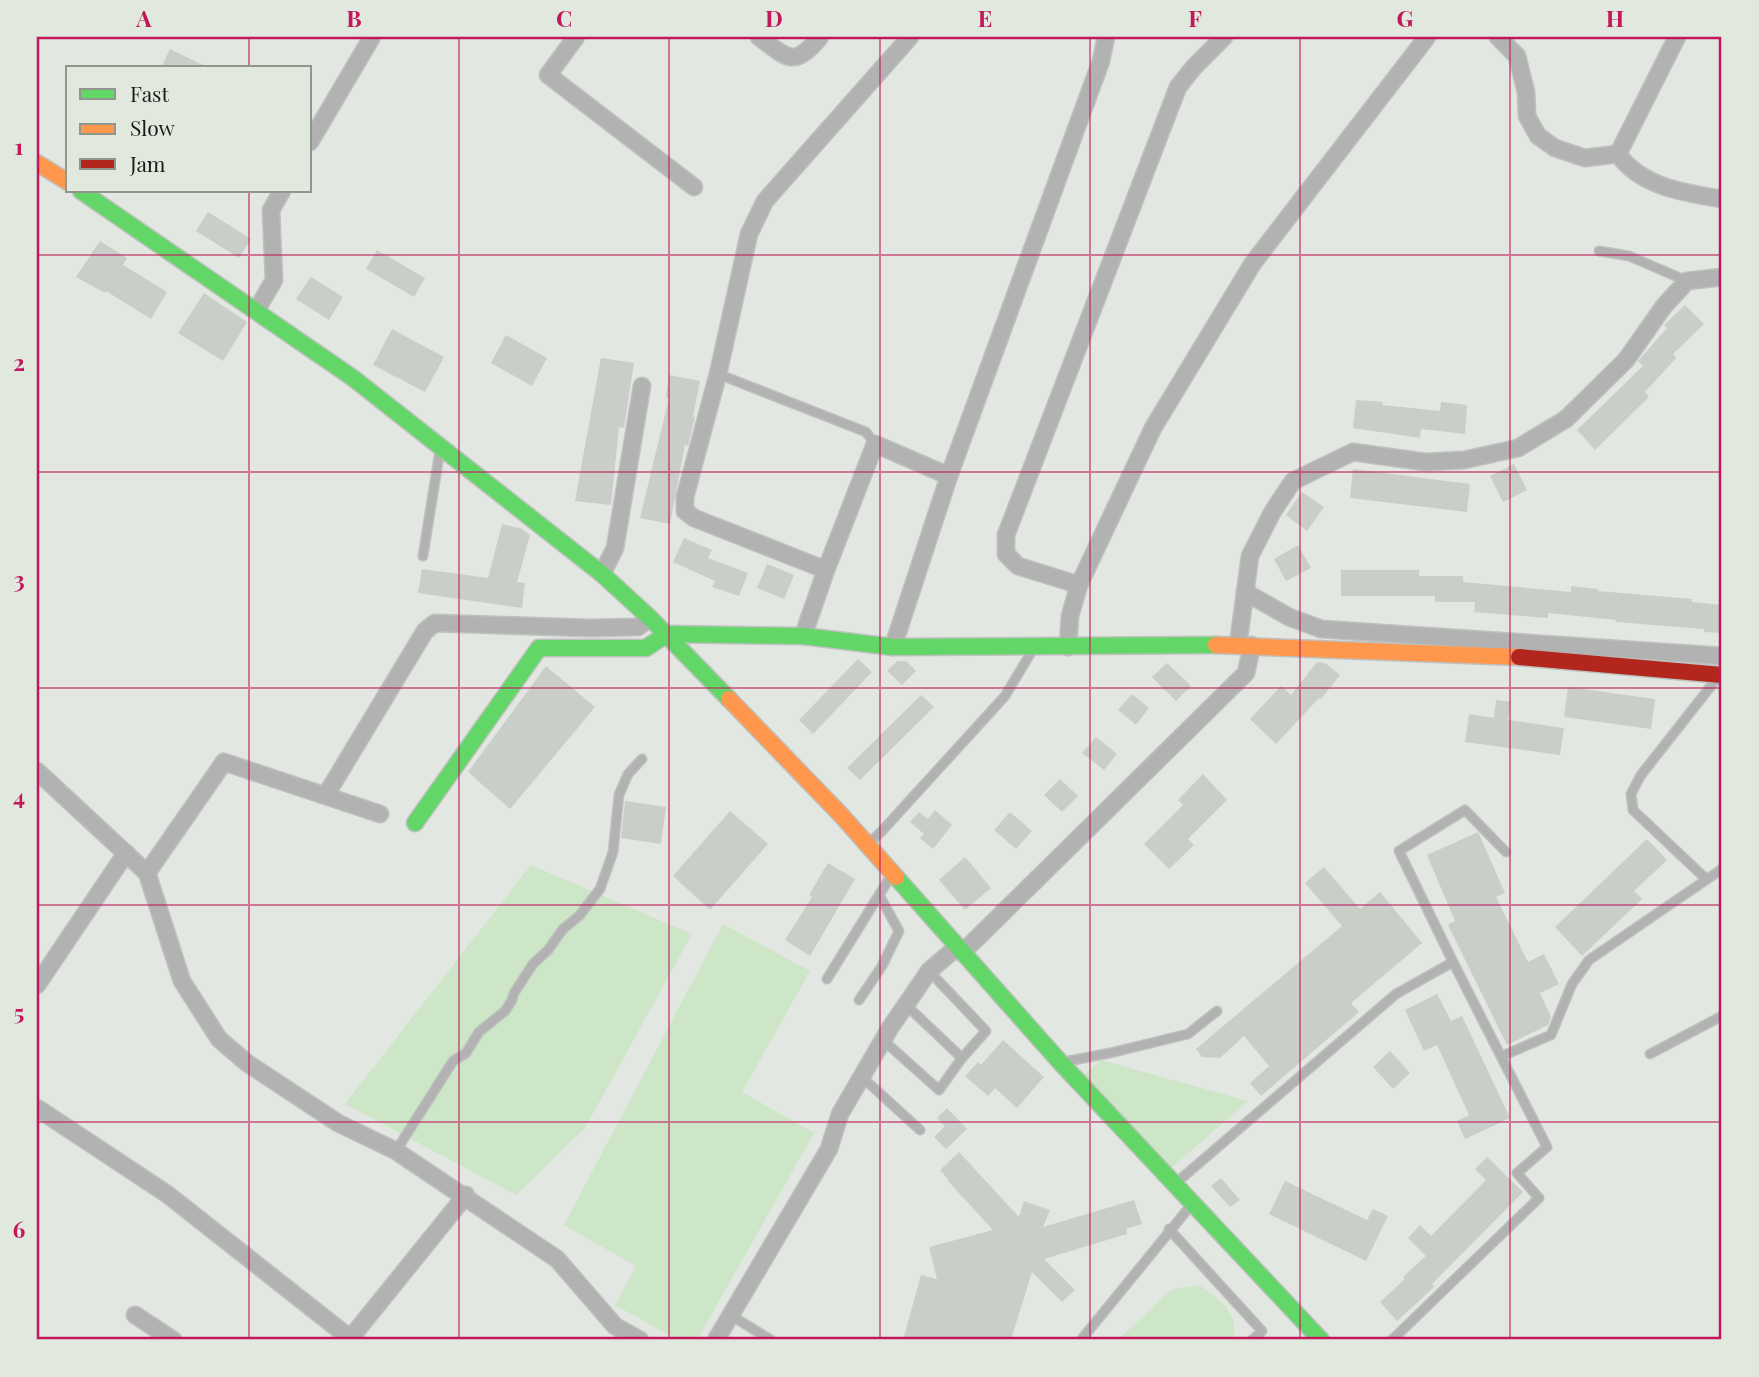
<svg xmlns="http://www.w3.org/2000/svg" width="1759" height="1377" viewBox="0 0 1759 1377" font-family="'Playfair Display',serif">
  <rect width="100%" height="100%" fill="#e2e7e1"/>
  <g fill="#cde6c8">
    <path d="M531,865L692,934L585,1128L516,1195L345,1104Z"/>
    <path d="M723,924L810,971L742,1092L814,1133L697,1340H678L615,1305L636,1266L564,1225Z"/>
    <path d="M1101,1060L1248,1101L1170,1169L1083,1075Z"/>
    <path d="M1199,1285C1217,1297 1242,1315 1232,1340H1118L1171,1290Z"/>
  </g>
  <g fill="#cacec9">
    <path d="M170,49L209,68H161Z"/>
    <path d="M208,212L251,239L239,258L196,231Z"/>
    <path d="M100,241L127,258L123,265L167,292L151,319L106,291L105,293L76,277Z"/>
    <path d="M377,250L425,278L414,297L366,269Z"/>
    <path d="M311,277L343,297L329,320L296,299Z"/>
    <path d="M204,293L247,322L223,361L178,333Z"/>
    <path d="M1685,305L1704,324L1673,354L1676,358L1645,392L1649,397L1595,450L1577,430L1643,366L1638,361L1667,328L1664,325Z"/>
    <path d="M392,329L444,357L425,392L373,365Z"/>
    <path d="M506,335L547,358L532,386L491,363Z"/>
    <path d="M601,358L634,363L624,428L619,427L611,505L575,501Z"/>
    <path d="M669,375L700,381L693,417H695L688,446L685,445L670,524L640,518L669,398L666,397Z"/>
    <path d="M1356,400L1383,402L1382,405L1440,411L1441,402L1467,405L1465,434L1421,429L1420,438L1353,428Z"/>
    <path d="M1514,464L1527,490L1503,502L1490,476Z"/>
    <path d="M1353,469L1470,484L1467,512L1350,498Z"/>
    <path d="M1302,492L1324,507L1307,531L1286,515Z"/>
    <path d="M502,524L522,529L530,535L517,582L525,583L522,608L418,593L422,569L488,578Z"/>
    <path d="M684,538L712,550L708,558L748,573L739,596L712,587L715,581L673,562Z"/>
    <path d="M1298,545L1311,568L1286,581L1274,559Z"/>
    <path d="M767,564L794,575L784,599L757,588Z"/>
    <path d="M1341,570H1419V576H1463V582L1571,592V586L1598,589V591L1692,599V602L1722,605V633L1704,632V629L1616,622V620L1548,613V618L1474,612L1475,602H1435V596H1341Z"/>
    <path d="M858,659L872,672L813,734L799,720Z"/>
    <path d="M897,661H906L916,671L902,685L887,671Z"/>
    <path d="M1317,662L1325,663L1340,675L1321,699L1319,698L1276,744L1250,719L1281,686L1291,695Z"/>
    <path d="M1167,663L1191,686L1176,701L1152,677Z"/>
    <path d="M546,666L595,707L510,809L468,772Z"/>
    <path d="M1568,687L1655,699L1651,729L1564,717Z"/>
    <path d="M1132,694L1149,708L1136,725L1118,710Z"/>
    <path d="M921,695L934,707L860,780L847,768Z"/>
    <path d="M1496,700L1511,702L1508,720L1564,728L1560,755L1465,742L1469,714L1494,718Z"/>
    <path d="M1096,737L1117,754L1104,770L1082,753Z"/>
    <path d="M1203,774L1227,800L1188,839L1194,845L1169,869L1144,844L1183,805L1178,800Z"/>
    <path d="M1060,779L1078,796L1062,812L1044,795Z"/>
    <path d="M625,801L666,807L661,844L621,838Z"/>
    <path d="M935,810L952,825L933,849L920,838L924,834L910,822L919,812L928,819Z"/>
    <path d="M730,811L768,844L710,910L673,876Z"/>
    <path d="M1010,812L1032,831L1016,849L994,830Z"/>
    <path d="M1478,832L1505,893L1496,897L1528,962L1544,954L1559,984L1540,993L1551,1017L1548,1025L1507,1045L1448,925L1455,921L1427,855Z"/>
    <path d="M1647,839L1667,860L1634,891L1642,899L1582,956L1555,927Z"/>
    <path d="M965,857L991,888L965,910L939,880Z"/>
    <path d="M828,863L855,879L810,956L785,940L812,897L809,895Z"/>
    <path d="M1324,867L1360,909L1380,892L1422,943L1351,1003L1359,1012L1261,1096L1250,1083L1269,1066L1244,1036L1220,1058L1202,1057L1196,1049L1342,926L1305,883Z"/>
    <path d="M1437,994L1451,1021L1462,1016L1510,1118L1465,1139L1457,1121L1469,1115L1437,1045L1424,1051L1405,1010Z"/>
    <path d="M1003,1040L1044,1077L1017,1108L995,1088L988,1096L965,1076L978,1062L981,1065Z"/>
    <path d="M1390,1051L1410,1073L1393,1089L1373,1067Z"/>
    <path d="M947,1108L967,1129L946,1149L934,1137L945,1126L937,1118Z"/>
    <path d="M959,1152L1019,1217L1024,1201L1050,1210L1043,1227L1134,1200L1142,1224L1126,1229L1127,1234L1044,1259L1075,1290L1062,1302L1032,1272L1011,1340H903L921,1275L937,1279L929,1247L993,1230L947,1180L948,1179L940,1170Z"/>
    <path d="M1487,1157L1523,1192L1432,1284L1434,1287L1397,1321L1380,1302L1405,1279L1403,1277L1426,1256L1408,1238L1420,1225L1431,1236L1486,1180L1475,1169Z"/>
    <path d="M1221,1178L1240,1200L1230,1207L1211,1186Z"/>
    <path d="M1285,1181L1367,1220L1373,1209L1388,1216L1366,1261L1269,1214Z"/>
  </g>
  <g fill="none" stroke-linecap="round" stroke-linejoin="round">
    <g stroke="#bec1be" stroke-width="11">
      <g id="lane">
        <path d="M1599,251L1629,256L1687,281"/>
        <path d="M718,374L866,432L875,444"/>
        <path d="M423,556L440,450"/>
        <path d="M869,843L881,832L1005,696L1032,651"/>
        <path d="M1706,879L1633,810L1631,794L1641,775L1718,677"/>
        <path d="M827,979L879,895"/>
        <path d="M859,1000L882,966L899,931L879,895L891,876"/>
        <path d="M906,1005L962,1058"/>
        <path d="M883,1040L939,1090L962,1058L986,1031L929,971"/>
        <path d="M1650,1054L1722,1016"/>
        <path d="M1502,1056L1551,1035L1572,984L1589,960L1722,869"/>
        <path d="M1063,1062L1110,1053L1188,1034L1217,1011"/>
        <path d="M863,1078L920,1130"/>
        <path d="M396,1151L453,1061L466,1053L479,1032L505,1011L512,1000L514,993L533,964L548,950L563,929L579,916L600,889L613,852L619,795L628,774L642,759"/>
        <path d="M1176,1183L1396,994L1453,962L1399,851L1465,810L1506,852"/>
        <path d="M1169,1229L1262,1331L1252,1340"/>
        <path d="M732,1316L771,1340"/>
        <path d="M1081,1340L1192,1204"/>
        <path d="M1392,1340L1539,1198L1517,1173L1547,1147L1453,962"/>
      </g>
    </g>
    <g stroke="#bec1be" stroke-width="19">
      <g id="street">
        <path d="M576,37L548,75L694,187"/>
        <path d="M759,37C788,58 793,69 820,37"/>
        <path d="M1498,37L1517,56L1526,92L1527,116L1538,136L1555,148L1585,158L1618,154"/>
        <path d="M310,142L372,37"/>
        <path d="M1618,154L1677,37"/>
        <path d="M1618,154C1641,187 1685,193 1722,199"/>
        <path d="M256,311L274,280L271,210L282,191"/>
        <path d="M826,570L694,518L685,511V497L718,374L749,234L765,201L910,37"/>
        <path d="M602,574L615,548L642,386"/>
        <path d="M1079,585L1018,566L1006,554V535L1178,87L1194,67L1224,37"/>
        <path d="M1245,592L1289,617L1321,629L1722,656"/>
        <path d="M803,636L826,570L875,444L949,476"/>
        <path d="M1238,645L1250,556L1273,511L1293,481L1353,452L1425,462L1464,460L1518,448L1566,419L1626,360L1664,306L1687,281L1722,277"/>
        <path d="M893,647L949,476L1101,61L1106,37"/>
        <path d="M1068,647L1070,616L1079,585L1153,428L1253,263L1427,37"/>
        <path d="M37,771L147,873L182,981L219,1039L247,1063L338,1123L396,1151L557,1259L615,1326L640,1340"/>
        <path d="M326,795L425,631L435,623L589,628L638,627L650,618"/>
        <path d="M147,873L224,762L380,814"/>
        <path d="M962,953L1246,673L1252,645"/>
        <path d="M37,985L126,853"/>
        <path d="M37,1108L167,1194L351,1339"/>
        <path d="M135,1315L173,1340"/>
        <path d="M349,1340L466,1195"/>
        <path d="M716,1340L829,1149L840,1114L890,1028L929,971L957,947"/>
      </g>
    </g>
    <g stroke="#bec1be" stroke-width="19">
      <g id="fast">
        <path d="M81,191L353,378L602,574L650,618L729,699"/>
        <path d="M415,823L539,648H646L667,634L803,636L893,647L1216,645"/>
        <path d="M896,877L1060,1062L1321,1340"/>
      </g>
    </g>
    <g stroke="#bec1be" stroke-width="19">
      <g id="slow">
        <path d="M37,163L68,182"/>
        <path d="M1216,645L1519,657"/>
        <path d="M729,699L842,816L896,877"/>
      </g>
    </g>
    <g stroke="#bec1be" stroke-width="19">
      <path id="jam" d="M1519,657L1722,675"/>
    </g>
    <use href="#lane" stroke="#b1b2b1" stroke-width="8"/>
    <use href="#street" stroke="#b1b2b1" stroke-width="16"/>
    <use href="#fast" stroke="#63d668" stroke-width="16"/>
    <use href="#slow" stroke="#ff974d" stroke-width="16"/>
    <use href="#jam" stroke="#b3261e" stroke-width="16"/>
  </g>
  <path fill="none" stroke="#c2185b" stroke-width="2" stroke-opacity="0.55" d="M249,37V68M459,37V1340M669,37V1340M880,37V1340M1090,37V1340M1300,37V1340M1510,37V1340M249,191V1340M37,255H1722M37,472H1722M37,688H1722M37,905H1722M37,1122H1722"/>
  <rect width="1759" height="1377" fill="none" stroke="#e1e9df" stroke-width="77"/>
  <rect x="66" y="66" width="245" height="126" fill="#e1e9df" stroke="#91978f" stroke-width="2"/>
  <rect x="80" y="89" width="35" height="10" fill="#63d668" stroke="#91978f" stroke-width="2"/>
  <text x="130" y="102" font-size="21" fill="#181b18">Fast</text>
  <rect x="80" y="124" width="35" height="10" fill="#ff974d" stroke="#91978f" stroke-width="2"/>
  <text x="130" y="136" font-size="21" fill="#181b18">Slow</text>
  <rect x="80" y="159" width="35" height="10" fill="#b3261e" stroke="#91978f" stroke-width="2"/>
  <text x="130" y="172" font-size="21" fill="#181b18">Jam</text>
  <rect x="38" y="38" width="1682" height="1300" fill="none" stroke="#c2185b" stroke-width="2.5"/>
  <g font-size="23" text-anchor="middle" font-weight="bold" fill="#c2185b">
    <text x="144" y="27">A</text>
    <text x="354" y="27">B</text>
    <text x="564" y="27">C</text>
    <text x="774" y="27">D</text>
    <text x="985" y="27">E</text>
    <text x="1195" y="27">F</text>
    <text x="1405" y="27">G</text>
    <text x="1615" y="27">H</text>
    <text x="19" y="155">1</text>
    <text x="19" y="371">2</text>
    <text x="19" y="588">3</text>
    <text x="19" y="805">4</text>
    <text x="19" y="1021">5</text>
    <text x="19" y="1238">6</text>
  </g>
</svg>
